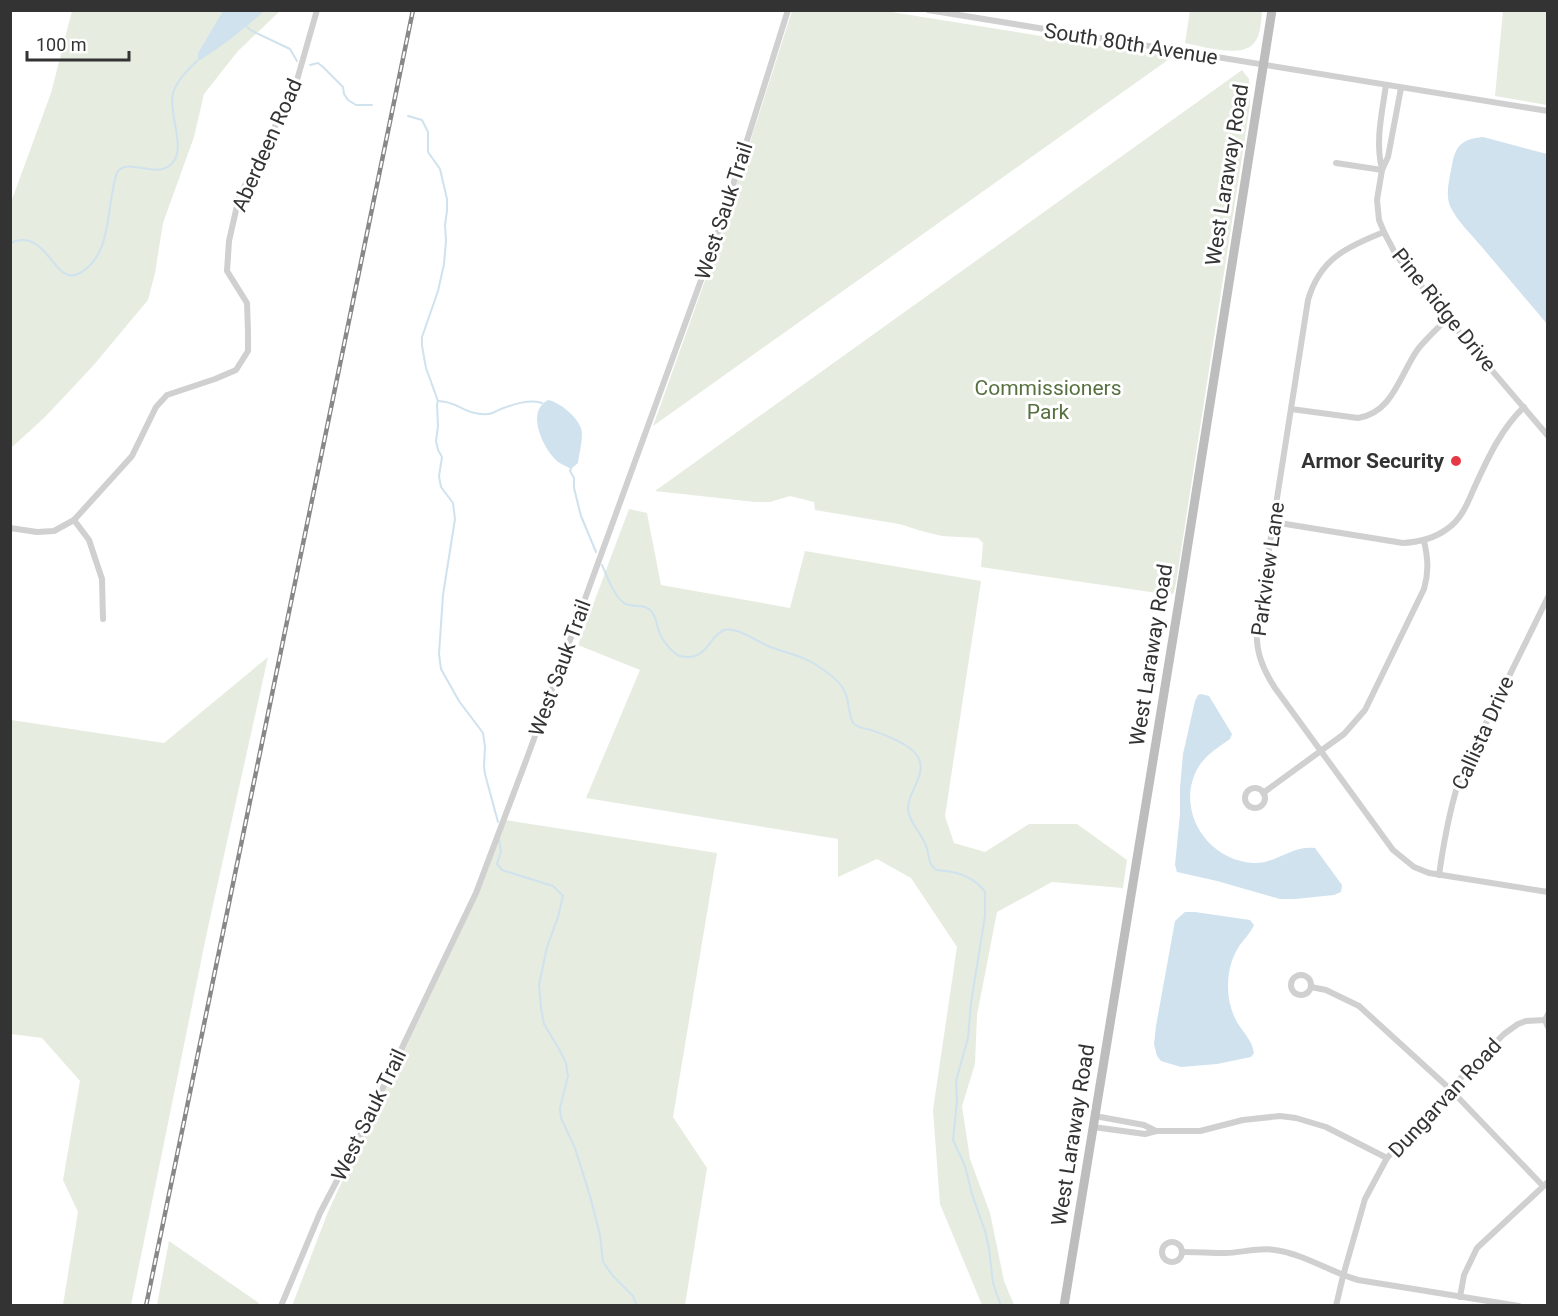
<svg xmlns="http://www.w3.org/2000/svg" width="1558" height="1316" viewBox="0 0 1558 1316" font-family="Roboto,sans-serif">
  <rect width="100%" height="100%" fill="#fff"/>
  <g fill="#e6ecdf">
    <path d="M72,11H280L238,51L204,94L194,137L163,223L155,273L148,300L92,367L44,418L11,448L10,205L51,93Z"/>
    <path d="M792,11H885L1172,57L653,426L712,261Z"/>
    <path d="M1190,11V10L1262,11C1261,20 1261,35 1254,43C1242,59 1201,46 1185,43Z"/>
    <path d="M1503,11H1547V105L1495,96Z"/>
    <path d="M1242,70L1249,79L1250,105L1176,583L1174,592L1171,595L981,567L983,543L978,538L942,536L925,532L899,524L815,510L814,502L790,496L770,502H755L655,491Z"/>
    <path d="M629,509L647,513L661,585L790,608L805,551L981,581L945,816L954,843L985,852L1029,824H1077L1127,860L1123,888L1052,882L997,912L977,1015L975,1064L962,1106L970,1159L990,1213L1004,1281L1014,1305H982L940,1204L933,1110L957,947L911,878L877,859L838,877V839L586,798L640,670L578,645Z"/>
    <path d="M268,657L207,932L131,1305H63L78,1212L63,1180L80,1081L42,1038L11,1034V720L164,743Z"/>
    <path d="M505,820L717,853L673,1117L707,1168L685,1305L292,1306L328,1212L473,898Z"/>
    <path d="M169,1241L259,1303L258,1305H157Z"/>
  </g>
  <g fill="#cfe2ee">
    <path d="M223,11H264C244,29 223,46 200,60H198V53Z"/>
    <path d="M1483,137L1547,154V324C1525,298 1503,272 1481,246C1471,234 1457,221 1450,206C1445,194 1450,177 1452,165C1456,144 1463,139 1483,137Z"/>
    <path d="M548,400C560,402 577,417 581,428C584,436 579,454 578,463L571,469C565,465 559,464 555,459C542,446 526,411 548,400Z"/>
    <path d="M1201,694L1209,696L1232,734L1230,739C1219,747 1207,754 1199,766C1174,807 1205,860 1253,863C1276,864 1292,845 1315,848L1342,885L1341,892L1334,895L1295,899H1280L1217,881L1177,872L1175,865L1180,814V788L1183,754L1195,701L1198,695Z"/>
    <path d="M1185,912H1195L1250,920L1254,925C1250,934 1243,940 1238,948C1226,967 1225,996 1234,1016C1239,1029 1252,1038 1254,1053L1251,1057L1217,1064L1181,1067L1161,1061L1157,1056L1154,1044L1156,1026L1175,921Z"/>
  </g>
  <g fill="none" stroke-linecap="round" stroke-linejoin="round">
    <g stroke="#cfe2ee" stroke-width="2">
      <path d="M247,27L252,31L290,49L297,61"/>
      <path d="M310,65L318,63L323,67L343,87L344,94L348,100L356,105H372"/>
      <path d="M408,116L422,120L428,132V152L440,169L447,199V211L445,225L446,241L444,264L438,291L422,337V346L426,368L438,401L437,404L438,426L436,441L438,450L442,457L439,476L441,487L453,503L455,519L443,595L439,654L441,669L459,701L483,733L485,747L484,766L485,774L498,822"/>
      <path d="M10,243C47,226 54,286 78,274C109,259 107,217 113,189C114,183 115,176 118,171C131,157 159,182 174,161C185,145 168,112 173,93C177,80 188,69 198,60"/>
      <path d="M438,401C458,401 466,416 488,414C493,414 496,411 501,409C514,404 529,399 542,403"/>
      <path d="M571,469L570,471L574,478V488L581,516L596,552"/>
      <path d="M602,565C607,576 615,599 626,604C635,608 644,603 651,611C656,616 656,622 658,628C660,637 668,648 676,654C679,657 685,657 689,657C708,656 710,636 724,630C728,629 733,630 737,631C749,635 759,642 770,647C784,652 800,655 813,663C823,669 838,679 844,690C850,699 848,719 854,724C858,727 866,729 871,730C885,735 911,744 918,757C928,775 907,792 908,809C909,823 922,833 926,846C930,855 927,863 936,870C956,871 974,876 985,892V916L971,1003L968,1038L956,1081L957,1102L953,1140L965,1166L972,1194L985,1231L989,1249L993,1283L1001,1306"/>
      <path d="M499,840L501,851L497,864L502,870L553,886L563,896L558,917L547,947L539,985L541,1008L544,1024L559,1049L566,1063L568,1076L560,1108L561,1118L575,1148L590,1196L600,1235L603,1262L613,1276L633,1296L637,1306"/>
    </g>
    <g stroke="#d0d0d0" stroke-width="6">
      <path d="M928,10L1548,111"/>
      <path d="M1401,88L1388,157L1382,170L1377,200L1379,220L1384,232L1396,255L1454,326L1548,436"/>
      <path d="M1336,163L1382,170"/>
      <path d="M1382,169C1375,142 1382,113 1386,85"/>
      <path d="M1384,232C1346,247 1320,259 1308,300L1257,626C1255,650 1262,668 1275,688L1393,850L1414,867L1429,873L1548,892"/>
      <path d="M1291,409L1358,418C1393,413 1400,374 1418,349C1427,338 1438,328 1448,318"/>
      <path d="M74,520L89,540L102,579L103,619"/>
      <path d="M1273,522L1403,543C1419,542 1435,538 1447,529C1462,519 1468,502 1475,486C1488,458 1501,429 1524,407"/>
      <path d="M10,528L37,532L54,531L74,520L132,456L156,407L167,395L215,379L236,370L248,351V332L247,303L227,271L229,241L239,197L295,87L317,10"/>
      <circle cx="1255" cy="798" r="10"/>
      <path d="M1263,793L1344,734L1365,710L1424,589C1429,572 1428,558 1424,541"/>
      <path d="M1439,875C1444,840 1450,805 1462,772L1548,597"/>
      <circle cx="1301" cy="985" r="10"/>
      <path d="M1311,987L1326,990L1359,1006L1450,1089L1543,1186"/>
      <path d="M1548,1014L1545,1020L1548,1027"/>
      <path d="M1095,1116L1144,1125L1156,1131"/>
      <path d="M1093,1127L1145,1134L1156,1131H1200L1243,1120L1280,1116L1296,1118L1326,1127L1387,1158"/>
      <circle cx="1172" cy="1252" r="10"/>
      <path d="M1183,1252C1197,1252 1211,1253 1225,1253C1241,1253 1259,1247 1275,1250C1304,1254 1330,1272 1358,1280L1519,1306"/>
      <path d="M1460,1297L1464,1275L1477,1248L1548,1182"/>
      <path d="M281,1306L320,1213L355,1146L476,893L527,758L716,239L788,10"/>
      <path d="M1336,1306L1343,1276L1365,1199L1387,1158L1450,1089L1504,1034L1518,1024L1526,1021L1545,1020"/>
    </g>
    <path stroke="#bdbdbd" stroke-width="9" d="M1064,1306L1179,601L1272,10"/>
    <g stroke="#888" stroke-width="4.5">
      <path id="rail" d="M146,1306L413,10"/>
    </g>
    <use href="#rail" stroke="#fff" stroke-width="2" stroke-dasharray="7" stroke-linecap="butt"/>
  </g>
  <circle fill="#e63946" stroke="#fff" stroke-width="2" cx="1456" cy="461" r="6"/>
  <g text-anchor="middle" stroke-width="6" stroke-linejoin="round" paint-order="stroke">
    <g font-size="21" fill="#333" stroke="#fff">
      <text transform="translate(1131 44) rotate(9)" y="7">South 80th Avenue</text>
      <text transform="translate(267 145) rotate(-66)" y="7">Aberdeen Road</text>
      <text transform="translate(1227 175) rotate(-81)" y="7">West Laraway Road</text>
      <text transform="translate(724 211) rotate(-72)" y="7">West Sauk Trail</text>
      <text transform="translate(1444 310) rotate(51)" y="7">Pine Ridge Drive</text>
      <text transform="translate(1268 569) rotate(-82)" y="7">Parkview Lane</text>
      <text transform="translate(1151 655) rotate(-81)" y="7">West Laraway Road</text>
      <text transform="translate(560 668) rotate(-70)" y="7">West Sauk Trail</text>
      <text transform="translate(1483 733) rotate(-66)" y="7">Callista Drive</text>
      <text transform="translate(1445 1098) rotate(-47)" y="7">Dungarvan Road</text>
      <text transform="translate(369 1115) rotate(-64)" y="7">West Sauk Trail</text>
      <text transform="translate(1073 1135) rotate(-81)" y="7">West Laraway Road</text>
    </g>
    <g font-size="21" fill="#56703f" stroke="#fff">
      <text x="1048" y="395">Commissioners<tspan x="1048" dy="24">Park</tspan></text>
    </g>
    <g font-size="21" font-weight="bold" fill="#333" stroke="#fff" text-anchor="end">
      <text x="1444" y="468">Armor Security</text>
    </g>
  </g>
  <rect width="1558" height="1316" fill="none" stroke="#333333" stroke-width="24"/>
  <path d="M27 51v9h102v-9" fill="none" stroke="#333333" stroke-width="3"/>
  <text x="36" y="51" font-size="18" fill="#333333" stroke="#ffffff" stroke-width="4.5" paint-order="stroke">100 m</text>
</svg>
